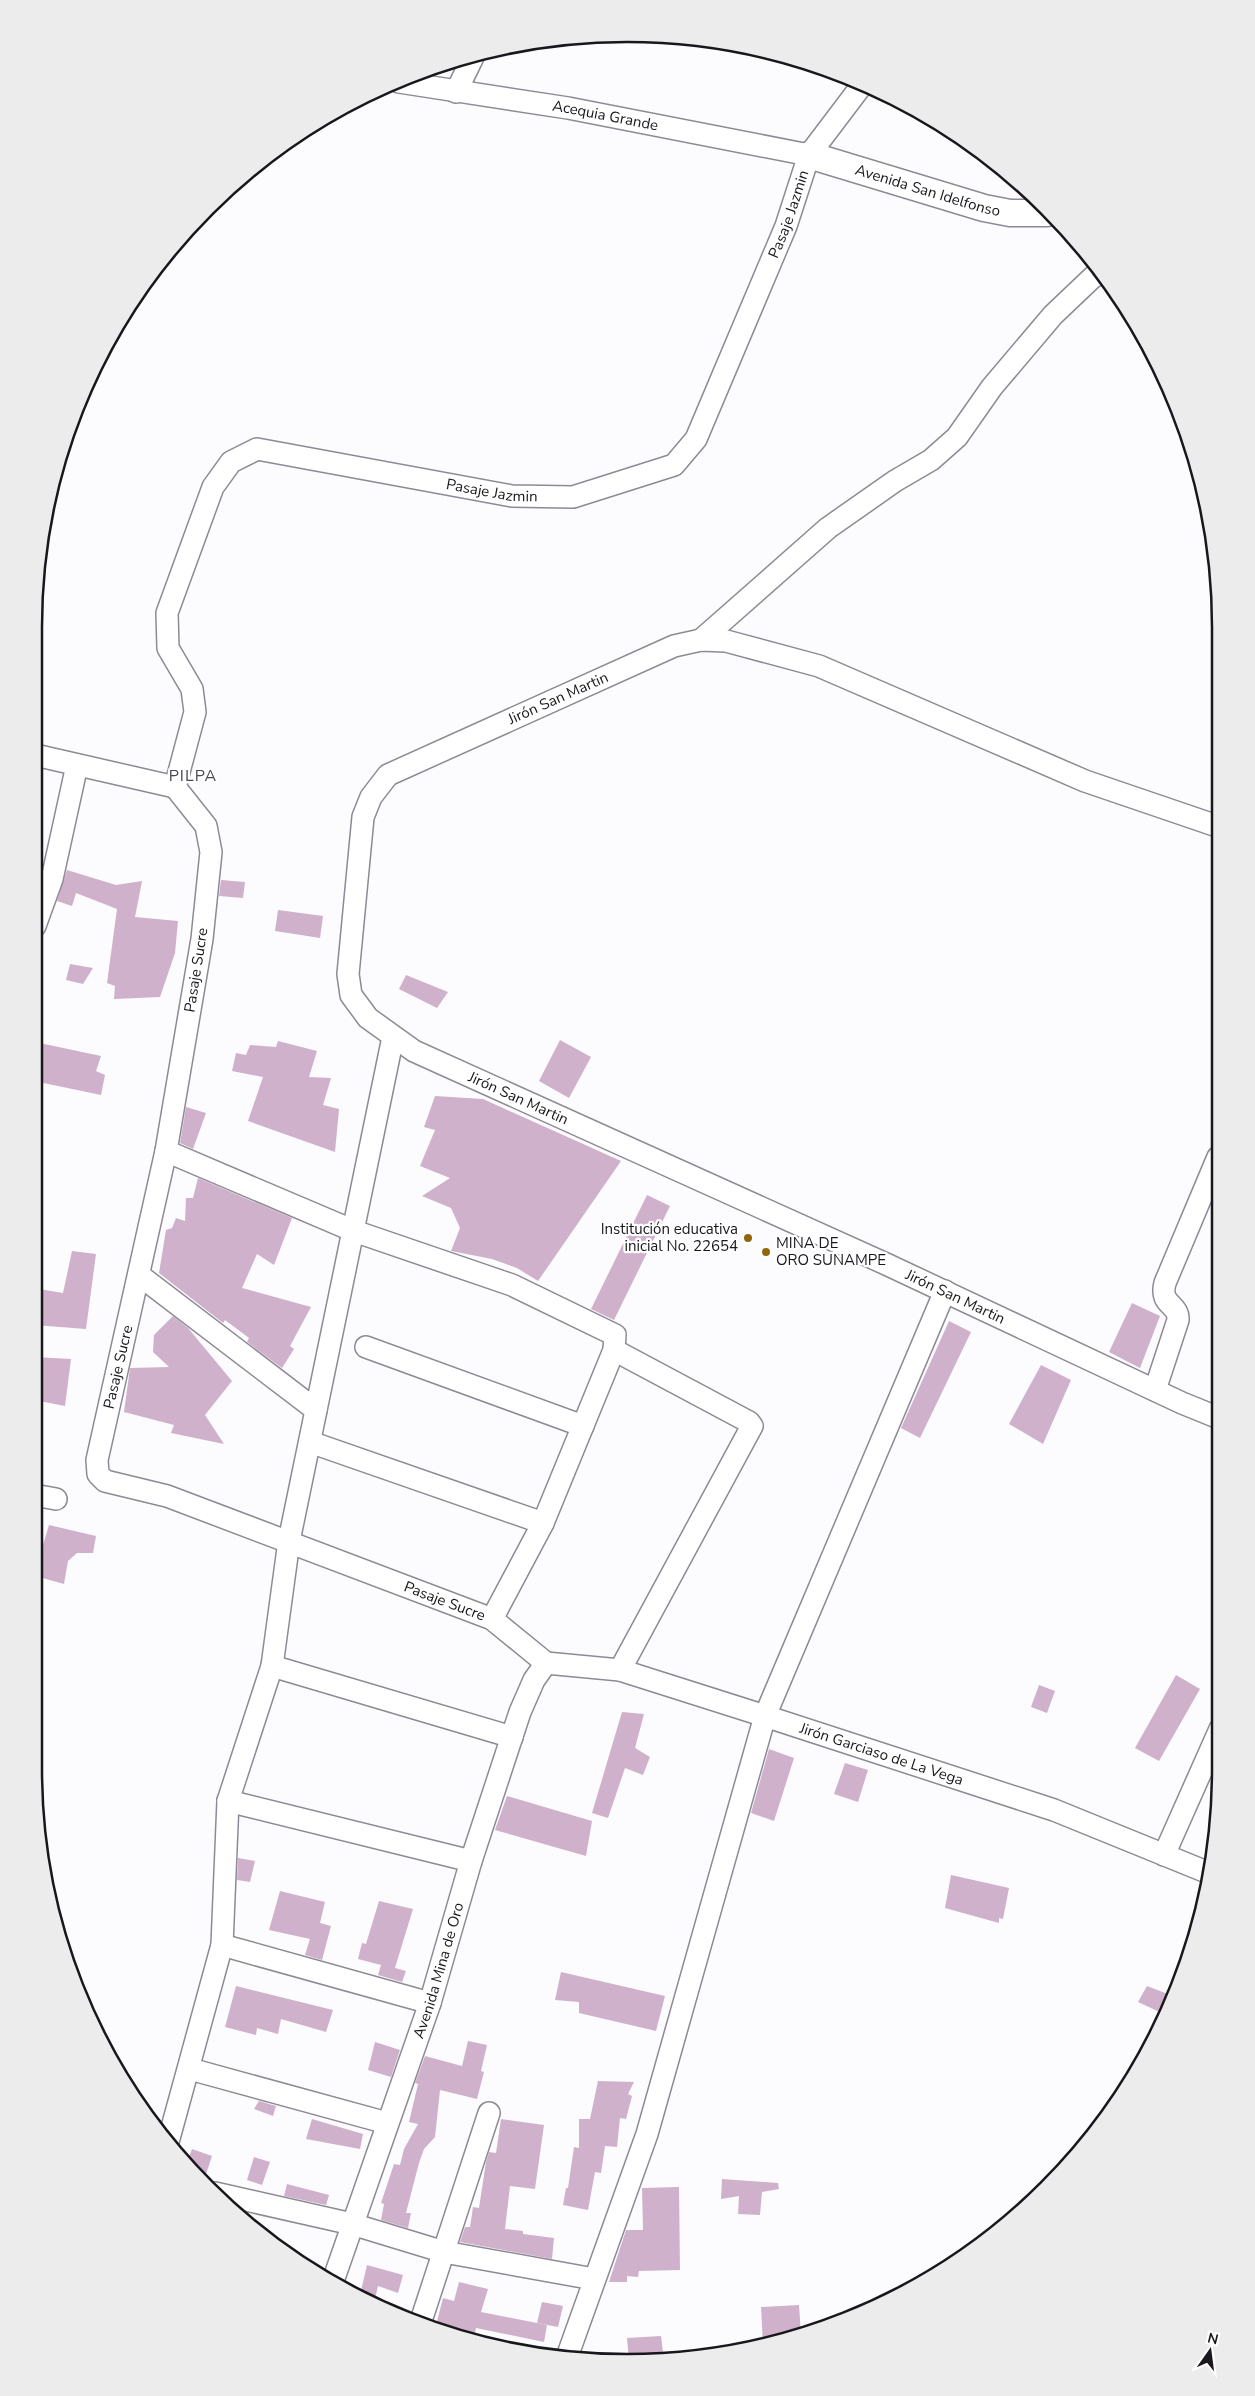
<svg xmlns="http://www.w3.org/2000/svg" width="1255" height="2396" viewBox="0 0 1255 2396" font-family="'Nunito Sans',sans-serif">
  <rect width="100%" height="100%" fill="#fcfbfd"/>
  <g fill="#d0b1cc">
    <path d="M67,870L116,885L142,881L135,917L178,921L175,953L160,997L114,999L115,986L107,983L117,909L76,893L72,906L57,901Z"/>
    <path d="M221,880L245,882L243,898L219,896Z"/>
    <path d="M278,910L323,916L320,938L275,931Z"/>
    <path d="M70,964L93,968L83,984L66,980Z"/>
    <path d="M406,975L448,992L437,1008L399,989Z"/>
    <path d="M560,1040L591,1057L569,1098L539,1081Z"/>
    <path d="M278,1041L317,1051L309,1077L331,1078L323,1105L339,1109L335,1152L248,1121L263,1077L232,1071L236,1053L246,1055L250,1045L276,1047Z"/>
    <path d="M35,1042L101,1056L96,1071L105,1075L101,1095L34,1081Z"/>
    <path d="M435,1096L483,1099L621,1161L538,1281L517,1268L492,1259L451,1251L460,1228L451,1208L422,1196L450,1178L420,1166L435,1130L424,1127Z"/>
    <path d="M186,1107L206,1113L193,1149L180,1143Z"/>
    <path d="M198,1178L292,1218L274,1265L257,1254L242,1288L311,1307L290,1346L294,1349L282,1368L247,1342L249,1338L225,1320L223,1323L159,1273L166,1230L172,1228L176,1218L185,1221L186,1198H193Z"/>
    <path d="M647,1195L670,1206L614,1320L591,1309Z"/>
    <path d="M72,1251L96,1254L86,1329L34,1325V1307H40L39,1289L63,1293Z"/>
    <path d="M1132,1303L1160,1316L1140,1368L1109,1352Z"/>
    <path d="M173,1316L188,1328L232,1381L205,1415L224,1444L171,1433L174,1425L124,1412L130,1368L169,1367L153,1352L154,1335Z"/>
    <path d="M949,1321L971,1332L920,1438L901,1428Z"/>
    <path d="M34,1357L71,1359L65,1406L34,1400Z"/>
    <path d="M1041,1365L1071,1380L1043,1444L1009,1424Z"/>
    <path d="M49,1525L96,1536L93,1553H77L68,1561L64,1584L39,1577L40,1565L34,1563V1541L43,1545Z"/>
    <path d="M1176,1675L1200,1689L1159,1761L1135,1748Z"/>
    <path d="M1039,1685L1055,1691L1047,1713L1031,1707Z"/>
    <path d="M622,1712L644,1714L635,1748L650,1757L643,1775L625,1768L608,1818L592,1813Z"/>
    <path d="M769,1749L794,1758L774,1821L751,1813Z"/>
    <path d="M845,1763L868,1770L858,1802L834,1794Z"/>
    <path d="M507,1796L592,1821L586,1856L495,1830Z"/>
    <path d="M238,1858L255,1861L250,1882L237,1880Z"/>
    <path d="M951,1875L1009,1888L1003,1919L999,1918V1923L945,1908Z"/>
    <path d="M280,1891L325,1902L320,1923L331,1926L322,1960L305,1955L310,1939L269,1930Z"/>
    <path d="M379,1901L413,1909L395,1968L406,1971L402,1982L378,1975L381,1965L358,1959L362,1943L366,1944Z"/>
    <path d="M561,1972L665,1996L656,2031L579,2013V2002L555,2000Z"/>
    <path d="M236,1986L333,2010L326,2032L281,2019L278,2034L257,2028L256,2035L225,2027Z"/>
    <path d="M1147,1986L1173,1996L1166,2015L1138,2002Z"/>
    <path d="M468,2041L487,2045L481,2071L484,2072L477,2099L440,2090L435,2137L424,2149L419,2163L406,2213H411L408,2228L381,2220L384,2204L381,2203L394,2164L400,2165L404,2149L418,2124L409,2122L418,2084L415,2083L425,2056L462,2066Z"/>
    <path d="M375,2042L400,2050L391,2077L368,2070Z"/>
    <path d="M598,2081L634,2082L628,2094L632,2096L626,2119L620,2118L617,2147L605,2146L601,2173L595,2172L588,2210L563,2205L566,2188H568L574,2147L579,2148V2119H590Z"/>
    <path d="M259,2101L276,2106L273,2116L254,2109Z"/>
    <path d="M312,2119L363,2134L360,2149L306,2139Z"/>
    <path d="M501,2119L544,2125L535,2189L510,2186L505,2229L523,2231V2234L554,2238L552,2259L460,2242L465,2227H470L473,2207L479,2208L486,2162L489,2152L496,2153Z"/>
    <path d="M192,2149L212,2156L206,2174L194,2170L187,2163Z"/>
    <path d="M254,2157L270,2162L262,2185L247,2180Z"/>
    <path d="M722,2179L778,2183L779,2189L762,2192L760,2215L738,2214L739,2196L721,2199Z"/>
    <path d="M287,2184L329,2195L326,2205L284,2196Z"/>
    <path d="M679,2187L680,2270L639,2271L638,2277L627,2276V2282H609L626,2230H643L642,2188Z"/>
    <path d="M367,2265L403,2275L398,2293L378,2286L374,2303L360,2295Z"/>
    <path d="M459,2282L488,2289L481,2312L547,2325L544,2342L476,2328L473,2342L435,2329L443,2298L454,2301Z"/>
    <path d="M542,2302L563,2306L558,2327L537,2323Z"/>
    <path d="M799,2305L801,2335L763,2345L761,2307Z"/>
    <path d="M661,2336L664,2361H629L627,2338Z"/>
  </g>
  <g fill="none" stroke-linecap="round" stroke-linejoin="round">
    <g stroke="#8e8995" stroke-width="24">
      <g id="minor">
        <path id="s1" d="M399,82L568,108L809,155"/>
        <path d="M456,92L473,57"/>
        <path d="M701,640L828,528L895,481L931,460L957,437L992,387L1053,315L1093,277L1100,274"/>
        <path d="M35,755L175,787"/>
        <path id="s2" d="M175,787L195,712L192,689L168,648L167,613L213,487L231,462L257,449L512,496L573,497L674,465L696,439L786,226L809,155L862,85"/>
        <path id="s3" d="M175,787L206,826L211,852L202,939L166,1151L97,1460L98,1474L105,1481L167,1496L492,1619L546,1663"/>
        <path id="s4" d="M1217,826L1085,781L819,666L726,641L701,640L674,646L388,775L371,797L363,817L348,974L351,995L368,1018L414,1051L886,1264L1182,1403L1219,1418"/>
        <path d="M35,926L52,879L77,765"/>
        <path d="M166,1151L354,1231L512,1285L615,1335L614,1350L543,1523L492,1619"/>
        <path d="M139,1275L316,1410"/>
        <path d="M366,1347L583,1426"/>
        <path d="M614,1350L749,1422L752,1426L620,1670"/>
        <path d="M1155,1390L1178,1320C1179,1303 1159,1306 1165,1283L1218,1157"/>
        <path d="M310,1442L543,1523"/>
        <path d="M34,1495L56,1499"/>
        <path id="s5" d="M546,1663L620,1670L765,1716L1054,1810L1209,1873"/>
        <path d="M272,1666L512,1737"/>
        <path d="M228,1801L471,1861"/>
        <path d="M1164,1855L1220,1729"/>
        <path d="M222,1945L430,2003"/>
        <path d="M190,2069L387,2123"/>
        <path d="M168,2142L222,1945L228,1801L272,1666L289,1541L393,1037"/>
        <path d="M215,2193L352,2224L444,2252L594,2279"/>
        <path id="s6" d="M333,2281L430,2003L471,1861L520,1712L534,1680L546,1663"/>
        <path d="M420,2324L489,2113"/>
        <path d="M567,2357L647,2134L765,1716L945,1291"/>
      </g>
    </g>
    <g stroke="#8e8995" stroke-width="29">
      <g id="tertiary">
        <path id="s7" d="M809,155L984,208L1010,213H1047"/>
      </g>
    </g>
    <use href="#minor" stroke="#fff" stroke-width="21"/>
    <use href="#tertiary" stroke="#fff" stroke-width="26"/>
  </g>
  <g fill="#90660e" stroke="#fff" stroke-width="2">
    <circle cx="748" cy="1238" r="5"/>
    <circle cx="766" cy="1252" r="5"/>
  </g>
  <g text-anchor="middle" stroke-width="4.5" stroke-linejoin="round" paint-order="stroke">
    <g font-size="15" fill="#19171c" stroke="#fff">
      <text dy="5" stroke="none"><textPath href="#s1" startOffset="209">Acequia Grande</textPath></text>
      <text dy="5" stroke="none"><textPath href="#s7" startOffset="124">Avenida San Idelfonso</textPath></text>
      <text dy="5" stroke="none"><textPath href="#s2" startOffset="1081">Pasaje Jazmin</textPath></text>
      <text dy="5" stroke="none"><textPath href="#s2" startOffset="616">Pasaje Jazmin</textPath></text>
      <text transform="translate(558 698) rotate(-24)" y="5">Jirón San Martin</text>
      <text transform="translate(196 970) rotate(-81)" y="5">Pasaje Sucre</text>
      <text dy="5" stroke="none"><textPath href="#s4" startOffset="1320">Jirón San Martin</textPath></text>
      <text dy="5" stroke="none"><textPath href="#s4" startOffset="1800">Jirón San Martin</textPath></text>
      <text transform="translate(118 1367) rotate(-77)" y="5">Pasaje Sucre</text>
      <text dy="5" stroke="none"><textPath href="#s3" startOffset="1080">Pasaje Sucre</textPath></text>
      <text dy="5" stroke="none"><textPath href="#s5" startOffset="349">Jirón Garciaso de La Vega</textPath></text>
      <text dy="5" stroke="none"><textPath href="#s6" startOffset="328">Avenida Mina de Oro</textPath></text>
    </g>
    <g font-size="15" fill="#19171c" stroke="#fff" text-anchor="end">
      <text x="738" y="1234">Institución educativa<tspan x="738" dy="17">inicial No. 22654</tspan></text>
      <text x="776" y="1248" text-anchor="start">MINA DE<tspan x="776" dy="17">ORO SUNAMPE</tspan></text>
    </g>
    <g font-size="16" letter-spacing="1" fill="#4b4752" stroke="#fff">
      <text x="193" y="781">PILPA</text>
    </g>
  </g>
  <path d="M0 0H1255V2396H0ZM627 42H627A585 585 0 0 1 1212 627V1769A585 585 0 0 1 627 2354H627A585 585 0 0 1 42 1769V627A585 585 0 0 1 627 42Z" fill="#edeced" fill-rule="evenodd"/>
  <path fill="none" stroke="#19171c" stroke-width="2.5" d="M627 42H627A585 585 0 0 1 1212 627V1769A585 585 0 0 1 627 2354H627A585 585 0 0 1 42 1769V627A585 585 0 0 1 627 42Z"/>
  <g transform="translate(1210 2351) rotate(14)" stroke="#ffffff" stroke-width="4" paint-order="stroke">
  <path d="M0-4L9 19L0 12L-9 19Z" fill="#19171c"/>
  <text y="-8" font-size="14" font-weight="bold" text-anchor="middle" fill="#19171c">N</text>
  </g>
</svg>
